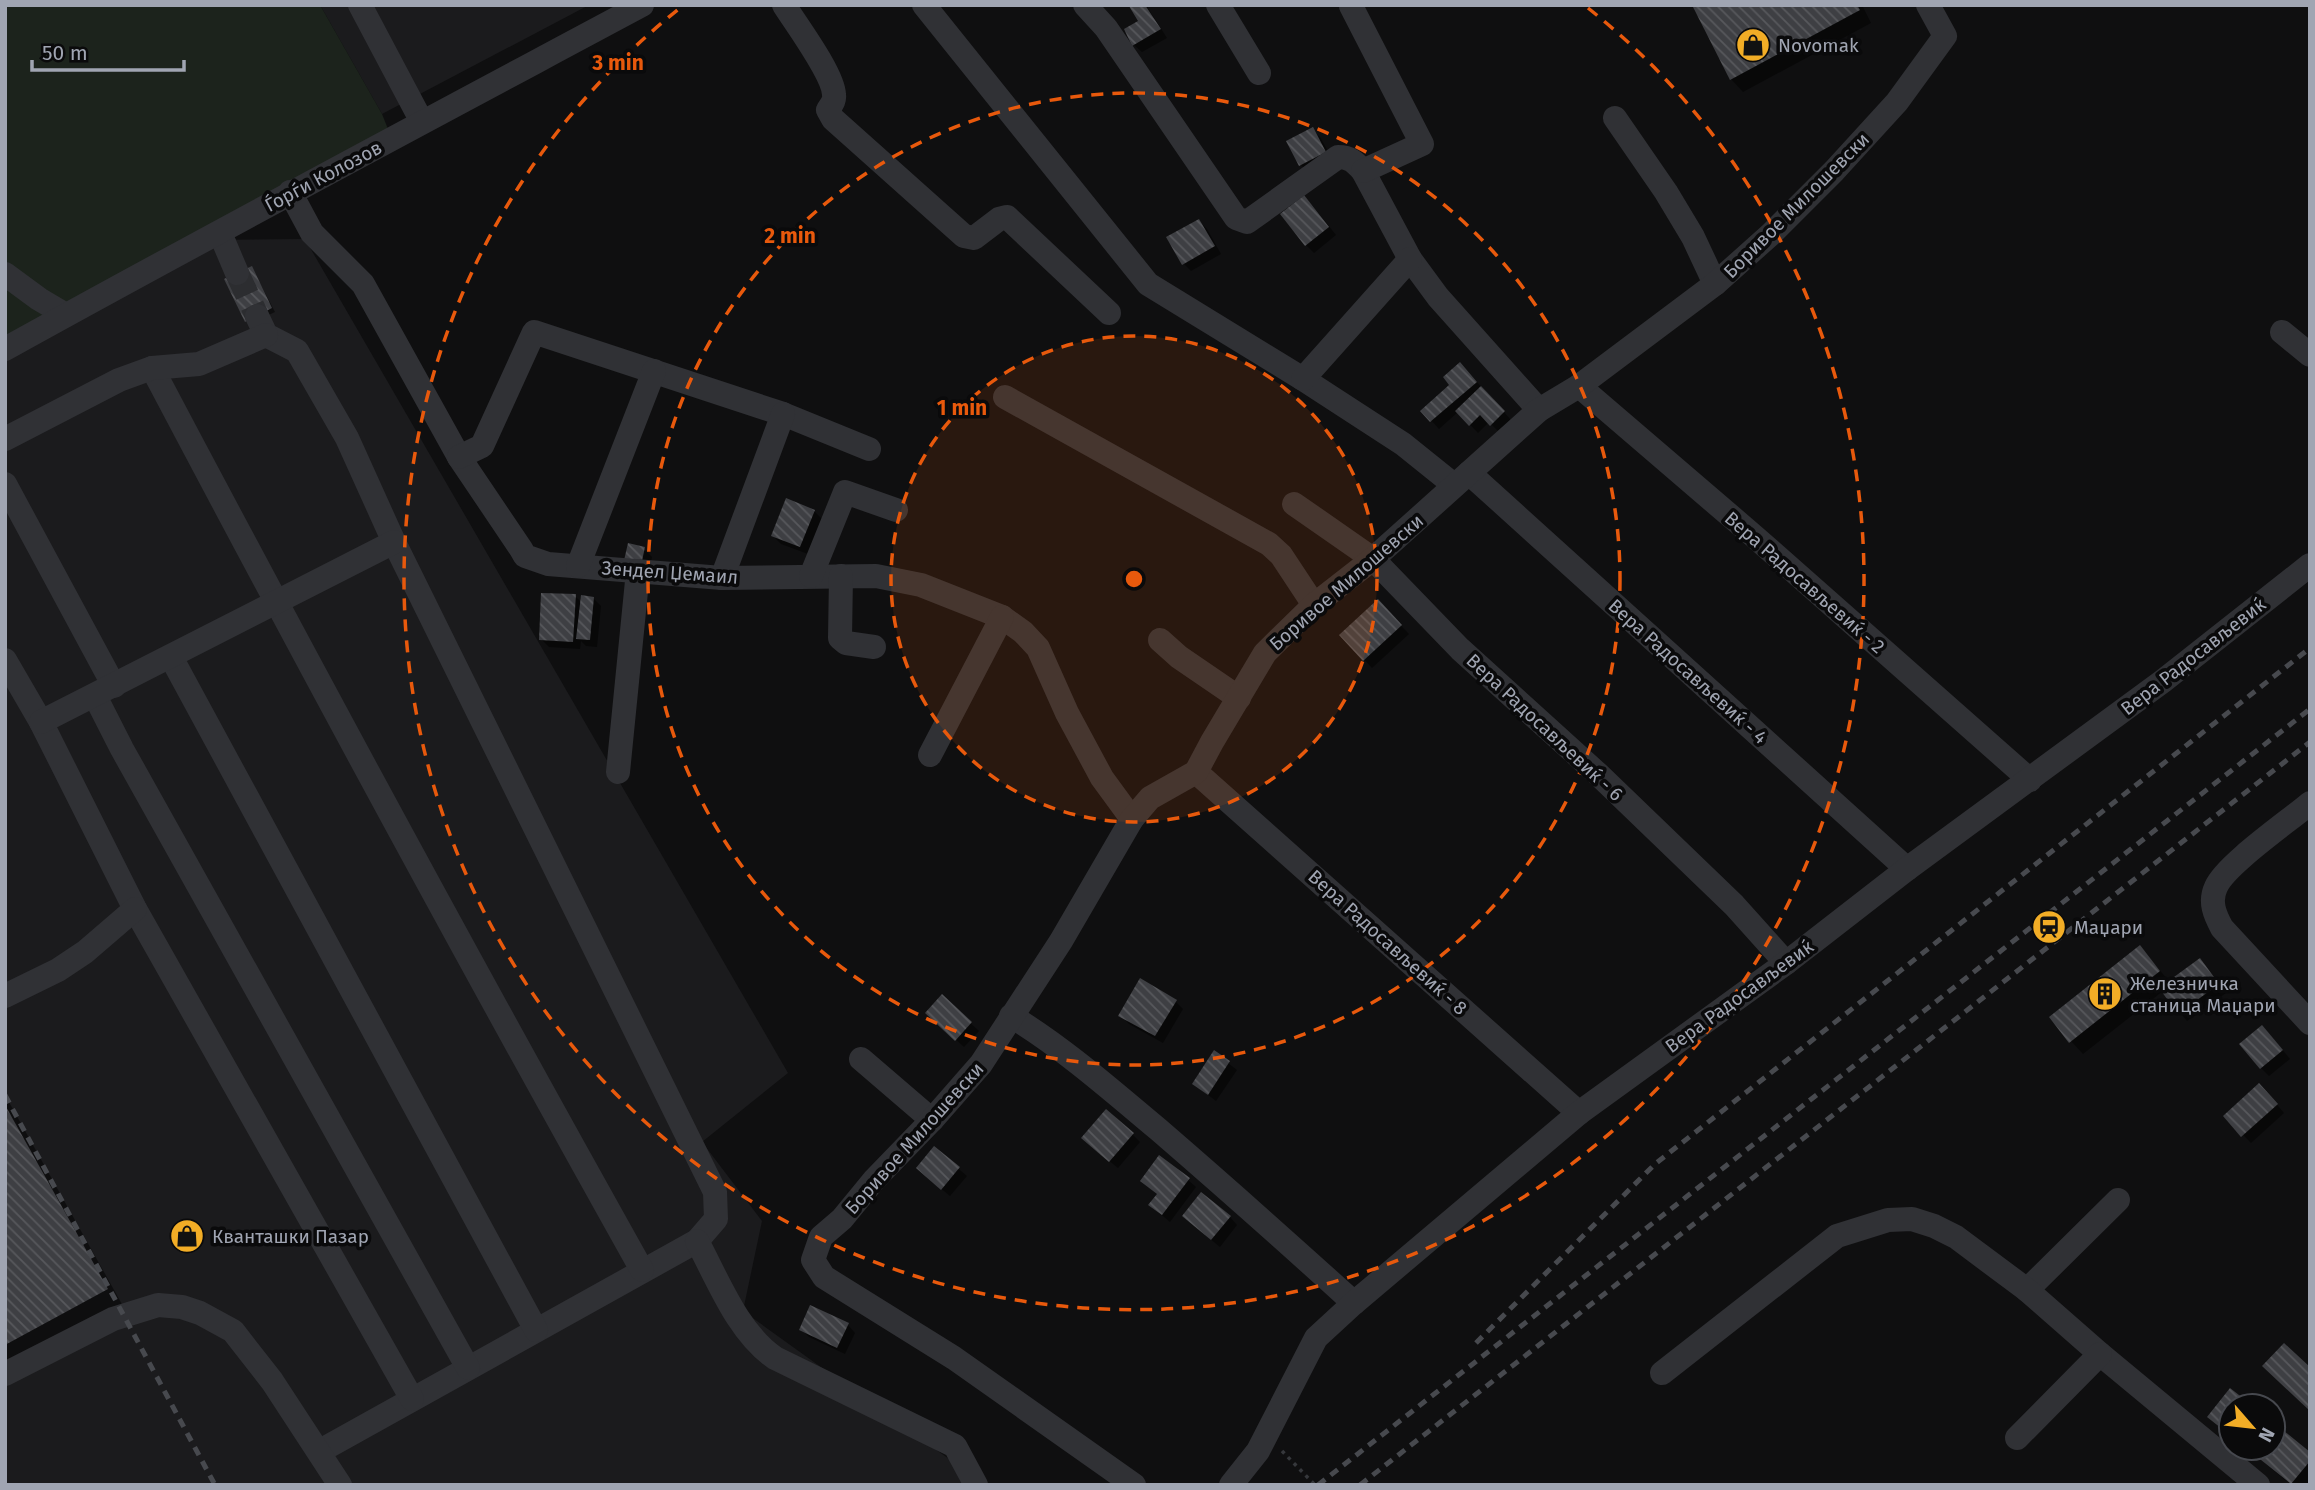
<svg xmlns="http://www.w3.org/2000/svg" width="2315" height="1490" viewBox="0 0 2315 1490" font-family="'Fira Sans',sans-serif">
  <defs>
    <pattern id="building-back-hatch" width="6" height="6" patternUnits="userSpaceOnUse" patternTransform="scale(1.75)"><rect width="6" height="6" fill="#3e3f43"/><path d="M-1 5l2 2M0 0l6 6M5-1l2 2" fill="none" stroke="#57585c"/></pattern>
  </defs>
  <rect width="100%" height="100%" fill="#0f0f10"/>
  <g fill="#1b1b1d">
    <path d="M320,5H589L382,114Z"/>
    <path d="M305,239L788,1073L702,1142L762,1221L743,1311L974,1477L978,1485H5V350L206,240Z"/>
  </g>
  <path fill="#1c231c" d="M5,5H320L382,114L392,139L5,350Z"/>
  <g fill="#0007">
    <path d="M1133,5H1146L1167,38L1142,52L1134,45L1140,21L1131,7Z"/>
    <path d="M1694,5H1862L1871,23L1743,92L1731,79Z"/>
    <path d="M1312,129L1320,137L1333,160L1309,173L1301,165Z"/>
    <path d="M1312,205L1336,235L1314,253L1306,245Z"/>
    <path d="M1199,221L1207,229L1221,254L1191,271L1183,263Z"/>
    <path d="M252,268L275,312L250,324Z"/>
    <path d="M1468,372L1511,420L1499,432L1489,422L1478,433L1458,412L1439,429L1423,411Z"/>
    <path d="M814,511L822,519L808,554L781,544L773,536Z"/>
    <path d="M644,549L652,557L648,577L633,573Z"/>
    <path d="M575,596L582,603L593,598L601,606L597,647L586,646L581,641L580,649L549,647L541,639Z"/>
    <path d="M1378,602L1409,634L1372,668L1342,635Z"/>
    <path d="M2140,948L2170,982L2200,960L2226,993L2187,1021L2163,991L2083,1054L2071,1041Z"/>
    <path d="M942,997L979,1031L964,1047L927,1013Z"/>
    <path d="M1175,1001L1183,1009L1163,1043L1129,1024L1121,1016Z"/>
    <path d="M2270,1035L2290,1059L2269,1076L2261,1068Z"/>
    <path d="M1215,1053L1237,1070L1216,1101L1194,1084Z"/>
    <path d="M2267,1093L2284,1113L2251,1143L2225,1116Z"/>
    <path d="M5,1095L123,1306L5,1371Z"/>
    <path d="M1132,1134L1140,1142L1118,1168L1091,1146Z"/>
    <path d="M934,1148L967,1176L950,1196L926,1176Z"/>
    <path d="M1188,1180L1196,1187L1170,1222L1150,1205L1158,1195L1142,1181Z"/>
    <path d="M1230,1217L1237,1225L1220,1247L1192,1224Z"/>
    <path d="M848,1325L855,1333L845,1354L809,1337L801,1329Z"/>
    <path d="M2273,1425L2310,1454V1485H2291L2247,1448H2273Z"/>
  </g>
  <g fill="url(#building-back-hatch)">
    <path d="M1145,5L1161,29L1132,46L1124,29L1138,21L1129,6Z"/>
    <path d="M1692,5H1857L1860,10L1730,80Z"/>
    <path d="M1313,127L1326,152L1299,166L1286,141Z"/>
    <path d="M1304,195L1329,227L1305,246L1280,214Z"/>
    <path d="M1199,219L1215,246L1182,265L1166,237Z"/>
    <path d="M252,266L272,308L245,322L224,279Z"/>
    <path d="M1460,362L1477,382L1430,422L1420,411L1449,385L1443,377Z"/>
    <path d="M1481,386L1505,411L1490,426L1480,415L1469,426L1455,411Z"/>
    <path d="M786,498L815,510L800,547L771,536Z"/>
    <path d="M628,543L645,547L640,570L623,565Z"/>
    <path d="M541,593L576,594L573,642L539,640Z"/>
    <path d="M581,595L594,597L590,640L576,639Z"/>
    <path d="M1378,599L1402,625L1363,661L1339,635Z"/>
    <path d="M2140,945L2160,971L2069,1043L2049,1017Z"/>
    <path d="M2200,958L2219,984L2178,1014L2159,988Z"/>
    <path d="M1140,978L1177,1000L1155,1036L1118,1016Z"/>
    <path d="M942,994L972,1022L955,1041L925,1013Z"/>
    <path d="M2262,1025L2283,1050L2260,1069L2239,1044Z"/>
    <path d="M1214,1050L1230,1061L1208,1095L1192,1084Z"/>
    <path d="M2259,1083L2278,1104L2241,1137L2223,1116Z"/>
    <path d="M5,1105L108,1289L5,1345Z"/>
    <path d="M1106,1109L1134,1133L1109,1162L1081,1138Z"/>
    <path d="M934,1146L960,1167L941,1190L916,1168Z"/>
    <path d="M1159,1155L1190,1178L1162,1215L1148,1205L1157,1194L1140,1181Z"/>
    <path d="M1201,1192L1231,1216L1211,1240L1182,1216Z"/>
    <path d="M810,1305L849,1323L837,1348L799,1330Z"/>
    <path d="M2284,1343L2310,1367V1411L2262,1366Z"/>
    <path d="M2230,1388L2253,1406H2231V1436L2207,1417Z"/>
    <path d="M2273,1422L2310,1452V1461L2291,1484L2246,1448H2273Z"/>
  </g>
  <g fill="none" stroke-linecap="round" stroke-linejoin="round">
    <path stroke="#2c2d30" stroke-width="24" stroke-dasharray="24 12" stroke-linecap="butt" d="M237,273L257,316"/>
    <path stroke="#36383c" stroke-width="3.5" stroke-dasharray="3.5 5" stroke-linecap="butt" d="M1282,1451L1315,1485"/>
    <g stroke="#303135" stroke-width="24">
      <path d="M360,5L422,122"/>
      <path d="M784,5C796,24 834,75 834,95C835,101 831,105 828,110L833,119L964,236L974,238L999,219L1007,217L1109,313"/>
      <path d="M924,5L1148,284L1303,379L1403,444L1454,485"/>
      <path d="M1085,5L1106,28L1236,218L1247,222L1338,157C1350,157 1355,162 1363,171L1410,259L1438,297L1539,410"/>
      <path d="M1218,5L1259,73"/>
      <path d="M1351,6L1422,144L1363,171"/>
      <path d="M1615,118L1666,192L1693,237L1715,284"/>
      <path d="M290,192L312,233L363,284L459,457L521,549L525,556L548,564L722,578L876,576L921,585L1002,617L1023,632L1038,648L1067,713L1102,778L1132,819"/>
      <path d="M220,233L237,273"/>
      <path d="M5,274L39,299L66,315"/>
      <path d="M257,316L266,335L297,351L347,438L394,542L715,1192L716,1219L697,1241L320,1451"/>
      <path d="M2282,332L2310,355"/>
      <path d="M5,349C216,232 429,119 642,5"/>
      <path d="M152,368C312,671 475,972 642,1270"/>
      <path d="M1303,379L1410,259"/>
      <path d="M1579,386L1755,537L2030,780"/>
      <path d="M1005,397L1269,544L1281,555L1314,605"/>
      <path d="M5,439L119,380L152,368L199,364L266,335"/>
      <path d="M459,457L482,446L534,332L783,414L869,449"/>
      <path d="M1469,473L1907,869"/>
      <path d="M5,484L114,686"/>
      <path d="M1294,504L1373,559L1460,649L1598,774L1734,905L1786,963"/>
      <path d="M578,566L654,371"/>
      <path d="M811,576L845,492L896,510"/>
      <path d="M841,576L840,638L846,643L874,647"/>
      <path d="M722,578L783,414"/>
      <path d="M1160,640L1179,657L1239,698"/>
      <path d="M171,657L536,1330"/>
      <path d="M5,660L41,722L135,909L412,1399"/>
      <path d="M95,696L122,749L468,1368"/>
      <path d="M41,722L394,542"/>
      <path d="M930,755L1002,617"/>
      <path d="M618,772L638,571"/>
      <path d="M1196,772L1579,1113"/>
      <path d="M2310,803C2289,821 2225,865 2216,887C2209,902 2215,915 2222,928L2310,1023"/>
      <path d="M5,996L58,970L85,952L135,909"/>
      <path d="M1011,1016C1065,1049 1111,1090 1159,1130C1225,1187 1289,1244 1354,1303"/>
      <path d="M861,1059L932,1120"/>
      <path d="M697,1241C718,1280 738,1333 775,1358L955,1446L976,1485"/>
      <path d="M2027,1290L2118,1200"/>
      <path d="M1662,1373L1837,1236L1888,1220L1912,1219L1934,1226L1956,1237L2027,1290L2100,1354L2258,1485"/>
      <path d="M5,1374L113,1319L158,1305L182,1307L200,1313L233,1331L272,1381L340,1485"/>
      <path d="M2017,1438L2100,1354"/>
      <path d="M1134,1485L954,1358L824,1277L813,1260L821,1237L842,1219L874,1180L932,1120L981,1064L1061,941L1132,819L1150,798L1196,772L1212,742L1265,653L1314,605L1373,559L1539,410L1579,386L1715,284L1771,234L1834,171L1897,102L1945,36L1928,5"/>
      <path d="M1231,1485L1258,1451L1316,1338L1354,1303L1579,1113L1786,963L1907,869L2163,681L2310,565"/>
    </g>
    <g stroke="#47494e" stroke-width="5" stroke-dasharray="9 7" stroke-linecap="butt">
      <path d="M5,1095L215,1485"/>
      <path d="M1476,1343L1655,1164L2310,648"/>
      <path d="M1318,1485L2310,709"/>
      <path d="M1360,1485L2310,742"/>
    </g>
  </g>
  <circle cx="1134" cy="579" r="243" fill="#e8590c" fill-opacity=".12"/>
  <g fill="none" stroke="#e8590c" stroke-width="3.5" stroke-dasharray="12 9">
    <circle cx="1134" cy="579" r="243"/>
    <circle cx="1134" cy="579" r="486"/>
    <path d="M1588 8A730 730 0 1 1 680 8"/>
  </g>
  <defs>
    <g id="shop-disc" transform="scale(1.75)"><circle r="9.5" fill="#f2ad26" stroke="#0a0a0b"/><path d="M-5-2.5h2.3a2.7 3.5 0 0 1 5.4 0H5L5.5 6h-11ZM-1.5-2.5h3a1.5 2.3 0 0 0-3 0Z" fill="#111"/></g>
    <g id="station-disc" transform="scale(1.75)"><circle r="9.5" fill="#f2ad26" stroke="#0a0a0b"/><path d="M-3-6H3Q5-6 5-4V2Q5 4 3 4L4.5 6H3L1.5 4h-3L-3 6H-4.5L-3 4Q-5 4-5 2V-4Q-5-6-3-6ZM-3.5-4v3h7v-3ZM-3.5 1v1.5H-2V1ZM2 1v1.5H3.5V1Z" fill="#111"/></g>
    <g id="building-disc" transform="scale(1.75)"><circle r="9.5" fill="#f2ad26" stroke="#0a0a0b"/><path d="M-4-6H4V6H1V3H-1V6H-4ZM-2.5-4.3h1.7v1.8h-1.7ZM.8-4.3h1.7v1.8H.8ZM-2.5-1h1.7V.8h-1.7ZM.8-1h1.7V.8H.8Z" fill="#111"/></g>
  </defs>
  <g fill-rule="evenodd">
    <use href="#shop-disc" x="1753" y="45"/>
    <use href="#station-disc" x="2049" y="927"/>
    <use href="#building-disc" x="2105" y="994"/>
    <use href="#shop-disc" x="187" y="1236"/>
  </g>
  <g text-anchor="middle" stroke-width="7" stroke-linejoin="round" paint-order="stroke">
    <g font-size="19" fill="#a0a5b2" stroke="#0a0a0b" text-anchor="start">
      <text x="1778" y="52">Novomak</text>
      <text x="2074" y="934">Маџари</text>
      <text x="2130" y="990">Железничка<tspan x="2130" dy="22">станица Маџари</tspan></text>
      <text x="212" y="1243">Кванташки Пазар</text>
    </g>
    <g font-size="19" fill="#a0a5b2" stroke="#0a0a0b">
      <text transform="translate(323 176) rotate(-28)" y="7">Ѓорѓи Колозов</text>
      <text transform="translate(1796 205) rotate(-45)" y="7">Боривое Милошевски</text>
      <text transform="translate(670 572) rotate(4)" y="7">Зендел Џемаил</text>
      <text transform="translate(1346 582) rotate(-41)" y="7">Боривое Милошевски</text>
      <text transform="translate(1805 582) rotate(41)" y="7">Вера Радосављевиќ - 2</text>
      <text transform="translate(2193 656) rotate(-38)" y="7">Вера Радосављевиќ</text>
      <text transform="translate(1688 671) rotate(42)" y="7">Вера Радосављевиќ - 4</text>
      <text transform="translate(1545 727) rotate(43)" y="7">Вера Радосављевиќ - 6</text>
      <text transform="translate(1388 942) rotate(42)" y="7">Вера Радосављевиќ - 8</text>
      <text transform="translate(1739 996) rotate(-36)" y="7">Вера Радосављевиќ</text>
      <text transform="translate(914 1138) rotate(-48)" y="7">Боривое Милошевски</text>
    </g>
  </g>
  <circle cx="1134" cy="579" r="10" fill="#e8590c" stroke="#0a0a0b" stroke-width="3.5"/>
  <g font-size="21" text-anchor="middle" font-weight="bold" fill="#e8590c" stroke="#0a0a0b" stroke-width="7" stroke-linejoin="round" paint-order="stroke">
    <text x="618" y="70">3 min</text>
    <text x="790" y="243">2 min</text>
    <text x="962" y="415">1 min</text>
  </g>
  <rect width="2315" height="1490" fill="none" stroke="#a0a5b2" stroke-width="14"/>
  <g transform="translate(2252 1427) rotate(118)"><circle r="33" fill="#0a0a0b" stroke="#46484e" stroke-width="2"/>
  <path d="M0-5L12 26L0 18L-12 26Z" fill="#f2ad26"/>
  <text y="-10" font-size="19" font-weight="bold" text-anchor="middle" fill="#a0a5b2">N</text>
  </g>
  <path d="M32 60v10h152v-10" fill="none" stroke="#a0a5b2" stroke-width="3.5"/>
  <text x="42" y="60" font-size="21" fill="#a0a5b2" stroke="#0a0a0b" stroke-width="5" paint-order="stroke">50 m</text>
</svg>
